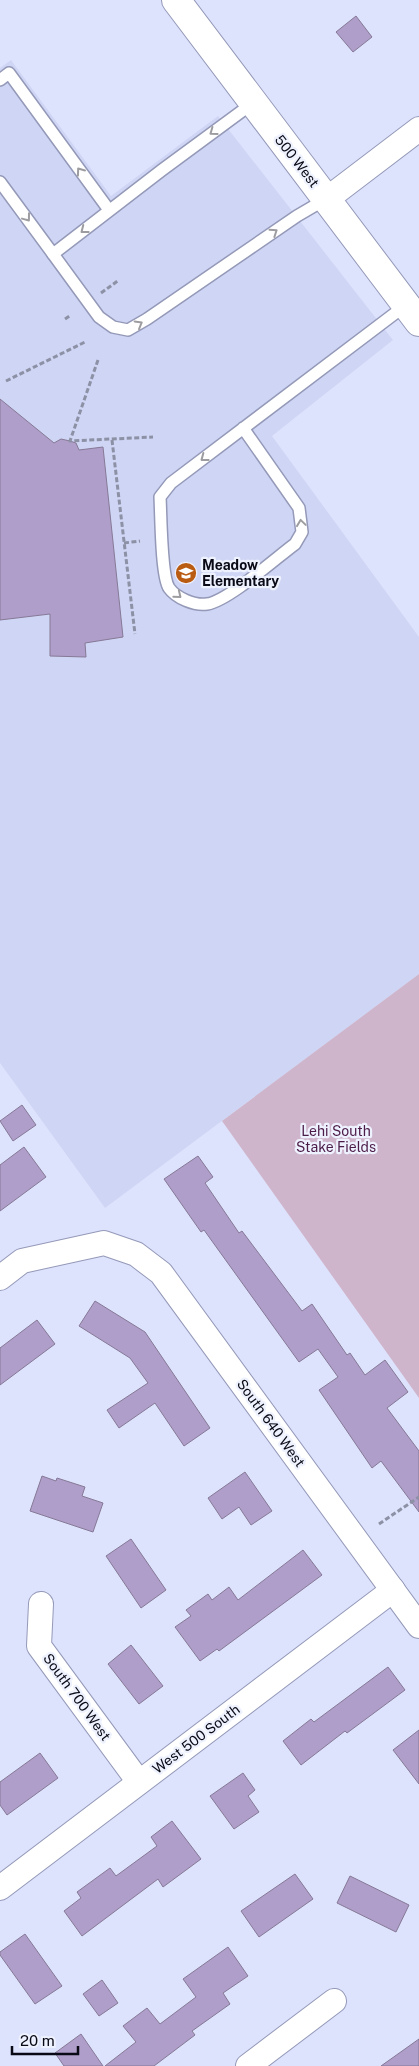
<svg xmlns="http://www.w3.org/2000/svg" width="419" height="2066" viewBox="0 0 419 2066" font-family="'Public Sans',sans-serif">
  <rect width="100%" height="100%" fill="#dee3fd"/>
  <path fill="#cfd5f4" d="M11,60L111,196L218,116L393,340L272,436L419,637V974L105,1208L0,1063V68Z"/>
  <path fill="#ceb5cb" d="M419,974V1398L222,1121Z"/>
  <g fill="#b09eca" stroke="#857996">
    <path d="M356,16L372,37L353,52L336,32Z"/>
    <path d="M0,399L54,443L61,439L70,441L76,443L79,450L103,447L123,637L85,643L86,657L50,656V614L0,620Z"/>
    <path d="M22,1105L36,1125L13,1141L0,1121Z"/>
    <path d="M24,1147L46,1177L0,1211V1165Z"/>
    <path d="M198,1156L213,1177L205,1183L239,1233L242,1231L302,1311L312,1304L347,1355L350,1353L365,1375L385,1360L408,1392L387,1408L419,1451V1512L381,1461L372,1468L319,1390L338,1377L318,1349L299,1362L204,1230L201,1232L164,1179Z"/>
    <path d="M95,1301L145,1332L210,1428L184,1446L155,1403L119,1428L107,1410L148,1383L130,1358L79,1326Z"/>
    <path d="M37,1320L55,1344L0,1385V1348Z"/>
    <path d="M245,1472L272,1511L251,1525L239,1507L222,1519L208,1498Z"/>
    <path d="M42,1476L56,1481L57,1478L85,1487L82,1496L103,1503L93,1532L30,1511Z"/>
    <path d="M131,1539L166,1590L141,1608L106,1556Z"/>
    <path d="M303,1550L322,1575L219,1651L217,1649L200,1661L175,1627L191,1616L186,1610L208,1594L212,1600L229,1587L238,1600Z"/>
    <path d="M131,1645L163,1686L139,1704L108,1664Z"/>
    <path d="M388,1667L405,1690L347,1733L345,1731L301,1765L283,1741L311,1719L314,1722Z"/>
    <path d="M419,1730V1784L393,1750Z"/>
    <path d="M40,1753L58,1778L7,1815L0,1805V1782Z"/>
    <path d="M243,1773L255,1790L248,1796L259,1812L234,1829L210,1796Z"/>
    <path d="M172,1821L201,1859L163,1887L158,1879L82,1936L64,1911L81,1898L77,1892L110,1868L116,1876L157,1846L151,1837Z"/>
    <path d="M295,1874L313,1899L259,1937L241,1911Z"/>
    <path d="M350,1876L409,1905L396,1932L337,1903Z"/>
    <path d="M25,1934L62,1986L35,2004L0,1955V1952Z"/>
    <path d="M228,1947L248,1976L223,1993L230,2004L192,2031L195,2035L154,2066H105L136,2042L123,2026L147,2008L160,2024L196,1997L183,1979Z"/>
    <path d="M102,1980L118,2003L99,2016L83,1994Z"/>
    <path d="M81,2034L103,2066H64L55,2053Z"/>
    <path d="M419,2039V2066H381Z"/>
  </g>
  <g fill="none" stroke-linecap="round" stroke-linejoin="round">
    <g stroke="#9499b8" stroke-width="14">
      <g id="service">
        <path d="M0,80L9,73L109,210"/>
        <path d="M253,103L162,170L53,254L99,317L113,327L128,330L147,319L297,216L326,199"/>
        <path d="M0,182L53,254"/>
        <path d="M243,428L299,508L302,532L295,544C276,558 228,601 207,604C195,606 176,598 169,588C161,576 161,514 160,497L171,483L406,305"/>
      </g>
    </g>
    <g stroke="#9499b8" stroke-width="26">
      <g id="minor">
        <path d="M327,199L419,129"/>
        <path d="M0,1278L22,1261L104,1243L136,1254L161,1273L419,1626"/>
        <path d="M41,1604L39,1646L139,1782"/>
        <path d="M0,1888L393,1590"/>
        <path d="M248,2066L334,2001"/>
      </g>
    </g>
    <g stroke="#9499b8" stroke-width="30">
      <path id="tertiary" d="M176,0L419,322"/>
    </g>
    <g stroke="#8d91a5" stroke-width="3" stroke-dasharray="5 2.5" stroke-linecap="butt">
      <path d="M101,293L119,280"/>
      <path d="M65,319L71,315"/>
      <path d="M98,360L70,441L153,437"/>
      <path d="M6,381L85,342"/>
      <path d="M112,440L135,634"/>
      <path d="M124,543L140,541"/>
      <path d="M379,1524L419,1497"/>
    </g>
    <use href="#service" stroke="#fff" stroke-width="11"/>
    <use href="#minor" stroke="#fff" stroke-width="24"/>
    <use href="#tertiary" stroke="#fff" stroke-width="28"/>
  </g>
  <defs><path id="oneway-chevron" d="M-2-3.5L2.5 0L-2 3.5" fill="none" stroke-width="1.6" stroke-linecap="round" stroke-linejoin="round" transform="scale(1.25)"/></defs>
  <g stroke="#9d9da1">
    <use href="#oneway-chevron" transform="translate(213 132) rotate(144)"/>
    <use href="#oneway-chevron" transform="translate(80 171) rotate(-126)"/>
    <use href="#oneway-chevron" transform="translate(27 218) rotate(53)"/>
    <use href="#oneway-chevron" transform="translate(84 230) rotate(142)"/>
    <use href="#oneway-chevron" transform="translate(274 232) rotate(-34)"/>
    <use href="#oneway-chevron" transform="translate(139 324) rotate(-30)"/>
    <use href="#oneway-chevron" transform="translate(204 458) rotate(143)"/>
    <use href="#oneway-chevron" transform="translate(301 523) rotate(-98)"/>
    <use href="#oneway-chevron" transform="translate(178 595) rotate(39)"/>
  </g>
  <defs>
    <g id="school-disc" transform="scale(1.125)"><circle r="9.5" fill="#ba5b12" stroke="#eef1fe"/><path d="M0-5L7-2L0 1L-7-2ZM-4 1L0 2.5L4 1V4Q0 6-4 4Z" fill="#fff"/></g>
  </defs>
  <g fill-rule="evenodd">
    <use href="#school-disc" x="186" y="573"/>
  </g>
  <g text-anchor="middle" stroke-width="4.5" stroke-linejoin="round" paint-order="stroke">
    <g font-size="14" fill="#090a15" stroke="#eef1fe">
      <text transform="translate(297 161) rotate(52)" y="5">500 West</text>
      <text transform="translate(271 1423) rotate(54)" y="5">South 640 West</text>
      <text transform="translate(77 1697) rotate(54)" y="5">South 700 West</text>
      <text transform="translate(196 1739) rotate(-37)" y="5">West 500 South</text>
    </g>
    <g font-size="14" font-weight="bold" fill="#090a15" stroke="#eef1fe" text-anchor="start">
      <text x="202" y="570">Meadow<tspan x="202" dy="16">Elementary</tspan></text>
    </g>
    <g font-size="14" fill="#4c1c48" stroke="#eef1fe">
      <text x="336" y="1136">Lehi South<tspan x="336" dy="16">Stake Fields</tspan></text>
    </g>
  </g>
  <path d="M12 2046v8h66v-8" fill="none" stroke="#090a15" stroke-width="2.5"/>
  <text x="20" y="2046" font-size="15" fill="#090a15" stroke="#eef1fe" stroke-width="4" paint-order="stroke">20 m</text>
</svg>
